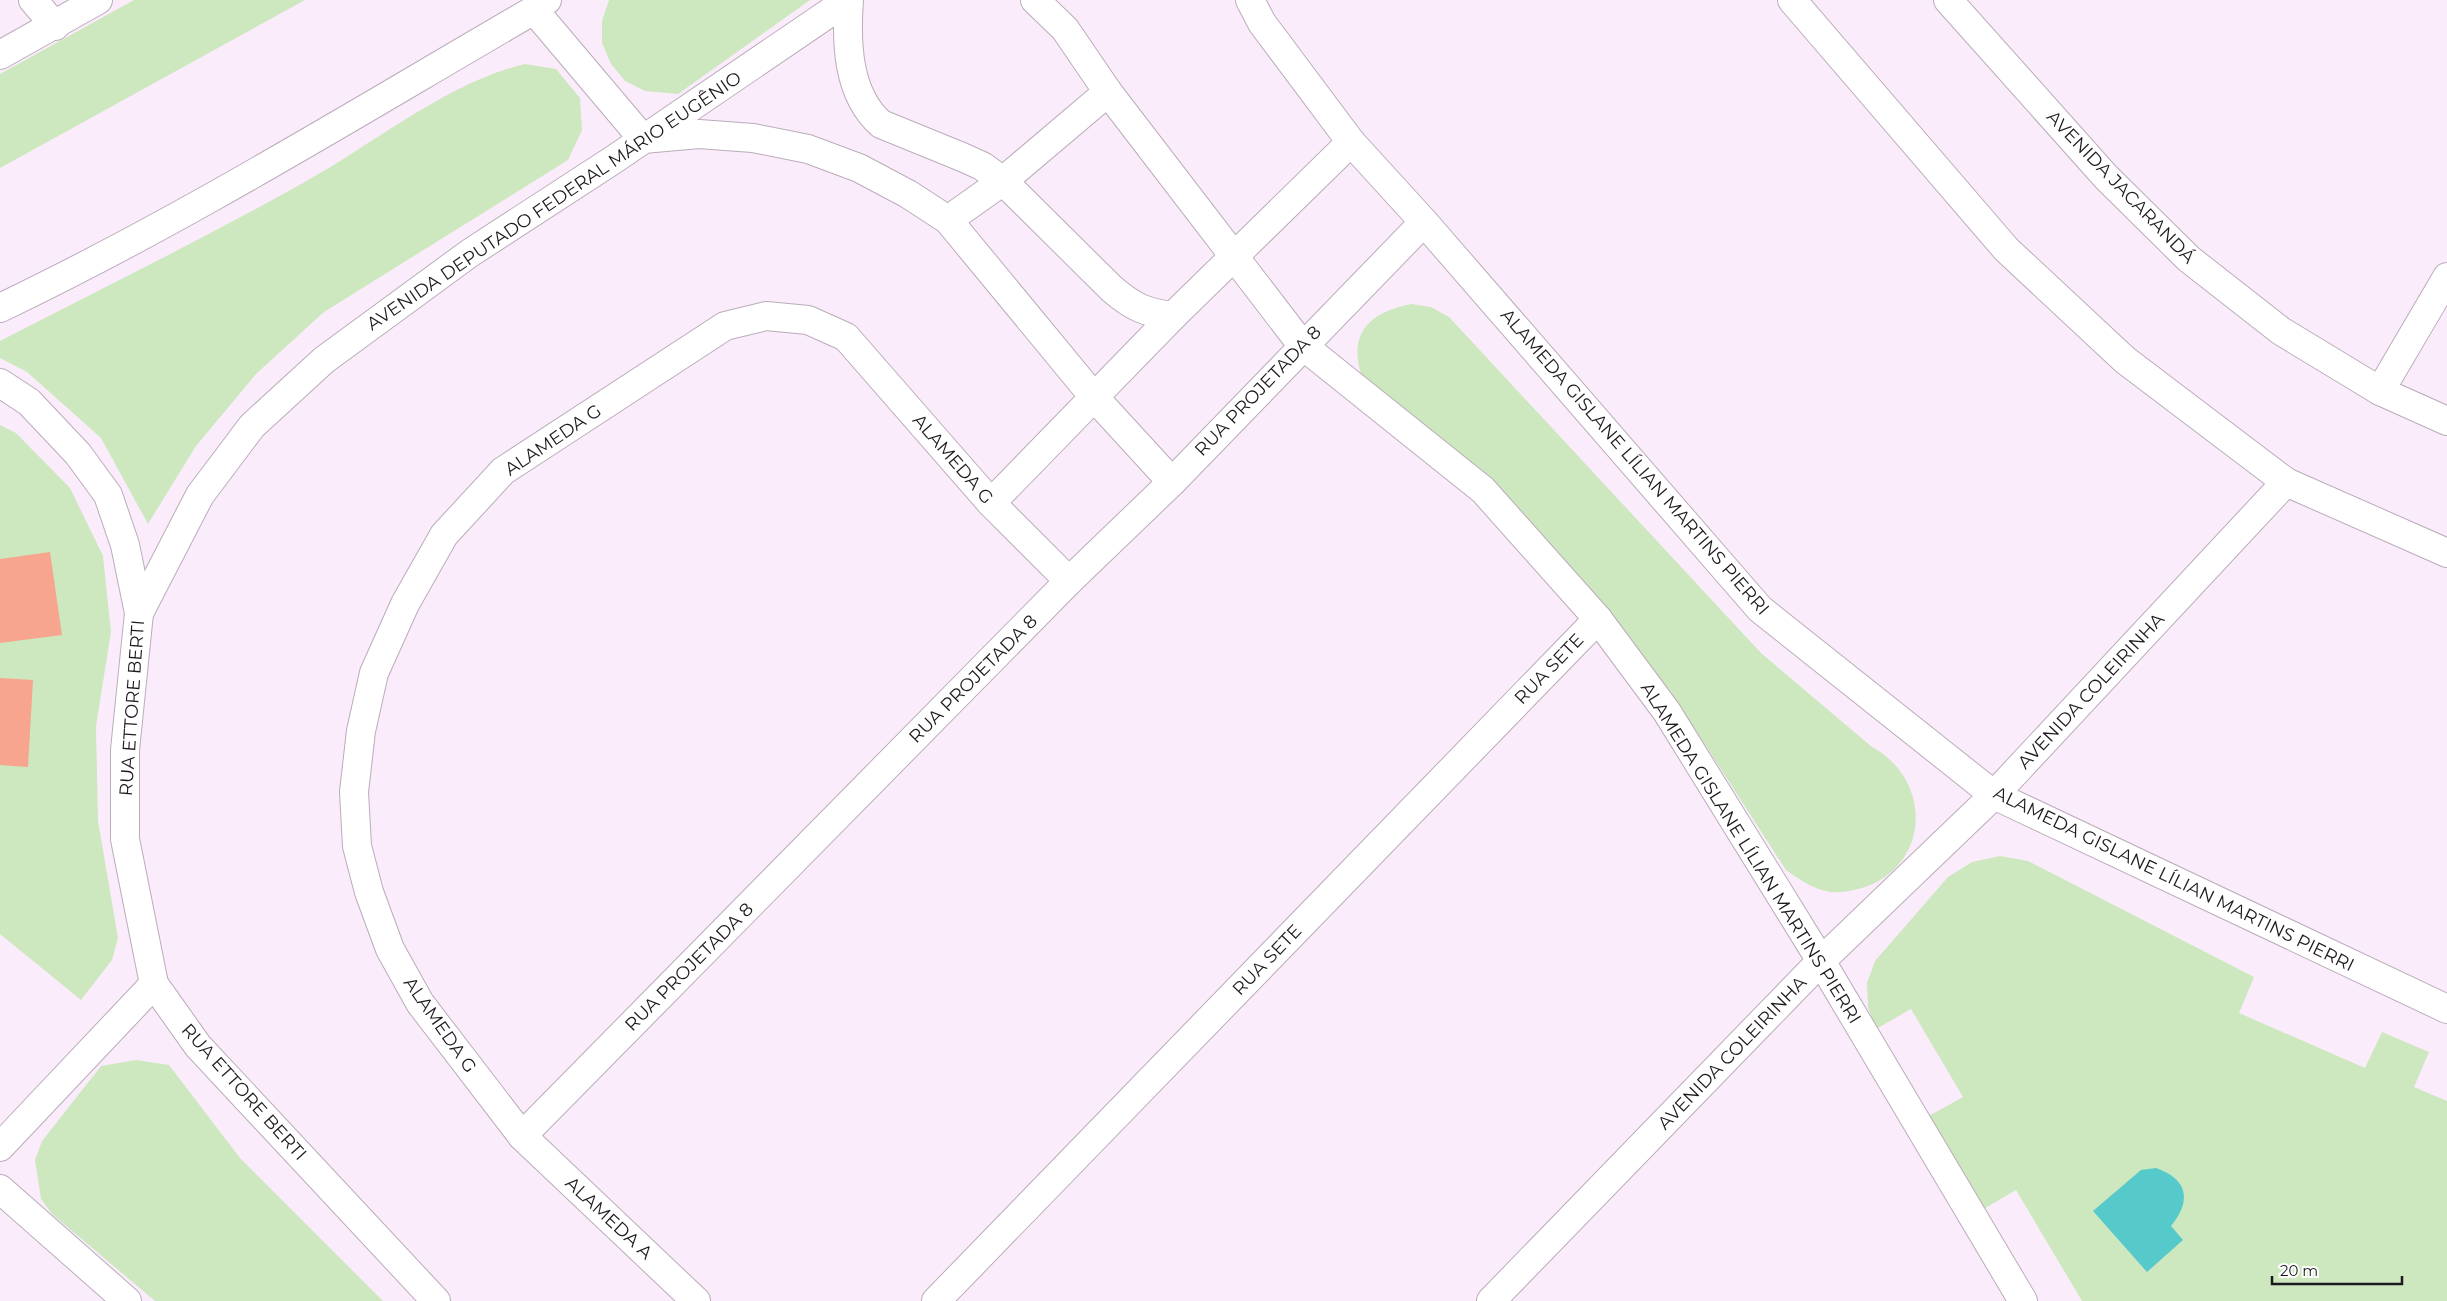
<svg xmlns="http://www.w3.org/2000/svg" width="2447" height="1301" viewBox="0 0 2447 1301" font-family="Montserrat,sans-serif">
  <rect width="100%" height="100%" fill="#fbecfc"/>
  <g fill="#cde8be">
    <path d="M134,0H305L0,168V74Z"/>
    <path d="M609,0H810L678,94L645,91L625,81L611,64L602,43V21Z"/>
    <path d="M525,64L556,69L580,98L582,130L568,160L324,312L256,374L196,446L148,524L101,438L27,372L0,358V341C101,289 203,239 303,183C374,144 446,83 525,64Z"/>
    <path d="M1411,304L1431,307L1449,317L1761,653L1872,747C1930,778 1932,860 1868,886C1856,890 1843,893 1830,892C1813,889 1800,880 1786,870L1671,692L1551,549L1366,387C1346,341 1361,314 1411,304Z"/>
    <path d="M0,425L16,433L70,488L103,556L111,632L96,726L98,821L118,938L112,960L81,1000L0,934Z"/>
    <path d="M2000,856L2028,861L2254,977L2239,1013L2365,1068L2382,1032L2429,1052L2414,1087L2447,1101V1301H2082L2016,1190L1982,1210L1927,1117L1963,1097L1911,1009L1876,1029L1868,1007L1867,983L1875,961L1948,877L1972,862Z"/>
    <path d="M136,1060L169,1065L240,1158L383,1301H155L52,1214L41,1199L35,1160L42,1141L101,1066Z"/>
  </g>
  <path fill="#56c9cb" d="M2156,1168C2188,1179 2192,1201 2171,1226L2183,1240L2147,1272L2093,1211L2141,1170Z"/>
  <g fill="#f8a58f">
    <path d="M50,552L62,635L0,643V559Z"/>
    <path d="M0,678L33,680L28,767L0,765Z"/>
  </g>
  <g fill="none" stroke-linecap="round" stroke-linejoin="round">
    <g stroke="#baacba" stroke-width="30">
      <g id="minor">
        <path d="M33,0L55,26"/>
        <path d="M849,0C846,42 847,94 881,124L962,157L982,166L1003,181L1112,289C1133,307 1146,313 1173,316"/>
        <path d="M1035,0L1065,29L1108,92L1302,345L1483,490L1598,619L1667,712L1821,961L2023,1301"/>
        <path d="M1250,0L1262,23L1351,142L1424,222L1760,609L1994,795L2447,1009"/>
        <path d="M1792,0L2006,249L2125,360L2286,482L2447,553"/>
        <path d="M1948,0L2106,177L2189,259L2281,331L2380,391L2447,421"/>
        <path d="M534,10L643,139L699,134L753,138L808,149L859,168L908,194L948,220L1094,397L1172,482"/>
        <path d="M0,55L98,0"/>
        <path d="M948,220L1003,181L1108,92"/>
        <path d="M0,308C184,220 358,112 534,10L547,0"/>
        <path d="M0,383L29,402L78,454L108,495L125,545L139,613L125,750V839L154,984L198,1046L436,1301"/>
        <path d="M2380,391L2447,277"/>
        <path d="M991,503L1173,316L1351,142"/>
        <path d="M139,613L200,495L252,426L324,360L470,253L613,160L848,0"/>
        <path d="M522,1136L1069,581L1172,482L1424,222"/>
        <path d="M0,1147L154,984"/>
        <path d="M0,1189L127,1301"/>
        <path d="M696,1301L522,1136L420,1003L390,949L369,892L357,846L354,792L361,731L374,673L405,604L444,535L503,471L725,326L766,316L808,320L846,337L991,503L1069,581"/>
        <path d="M936,1301L1598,619"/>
        <path d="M1491,1301L1821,961L1994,795L2286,482"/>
      </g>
    </g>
    <use href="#minor" stroke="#fff" stroke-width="28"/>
  </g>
  <g text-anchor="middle" stroke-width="4" stroke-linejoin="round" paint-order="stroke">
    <g font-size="18" fill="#1e191e" stroke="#fff">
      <text transform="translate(2121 187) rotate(46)" y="6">AVENIDA JACARANDÁ</text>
      <text transform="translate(554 201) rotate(-34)" y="6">AVENIDA DEPUTADO FEDERAL MÁRIO EUGÊNIO</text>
      <text transform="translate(1258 391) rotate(-46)" y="6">RUA PROJETADA 8</text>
      <text transform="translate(553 440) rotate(-34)" y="6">ALAMEDA G</text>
      <text transform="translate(953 459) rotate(49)" y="6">ALAMEDA G</text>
      <text transform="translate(1635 462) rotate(49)" y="6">ALAMEDA GISLANE LÍLIAN MARTINS PIERRI</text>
      <text transform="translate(1549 669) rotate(-46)" y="6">RUA SETE</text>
      <text transform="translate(973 679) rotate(-45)" y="6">RUA PROJETADA 8</text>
      <text transform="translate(2091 691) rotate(-47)" y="6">AVENIDA COLEIRINHA</text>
      <text transform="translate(132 708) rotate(-86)" y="6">RUA ETTORE BERTI</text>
      <text transform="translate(1751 853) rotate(58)" y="6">ALAMEDA GISLANE LÍLIAN MARTINS PIERRI</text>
      <text transform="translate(2174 879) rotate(26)" y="6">ALAMEDA GISLANE LÍLIAN MARTINS PIERRI</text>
      <text transform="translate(1267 960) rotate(-46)" y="6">RUA SETE</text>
      <text transform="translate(689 967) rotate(-45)" y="6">RUA PROJETADA 8</text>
      <text transform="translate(440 1025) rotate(55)" y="6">ALAMEDA G</text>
      <text transform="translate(1732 1053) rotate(-46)" y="6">AVENIDA COLEIRINHA</text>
      <text transform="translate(244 1092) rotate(48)" y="6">RUA ETTORE BERTI</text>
      <text transform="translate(609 1218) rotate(43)" y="6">ALAMEDA A</text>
    </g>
  </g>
  <path d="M2272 1276v8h130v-8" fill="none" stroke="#1e191e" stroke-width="2.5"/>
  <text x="2280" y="1276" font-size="15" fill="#1e191e" stroke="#ffffff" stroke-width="4" paint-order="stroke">20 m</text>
</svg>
